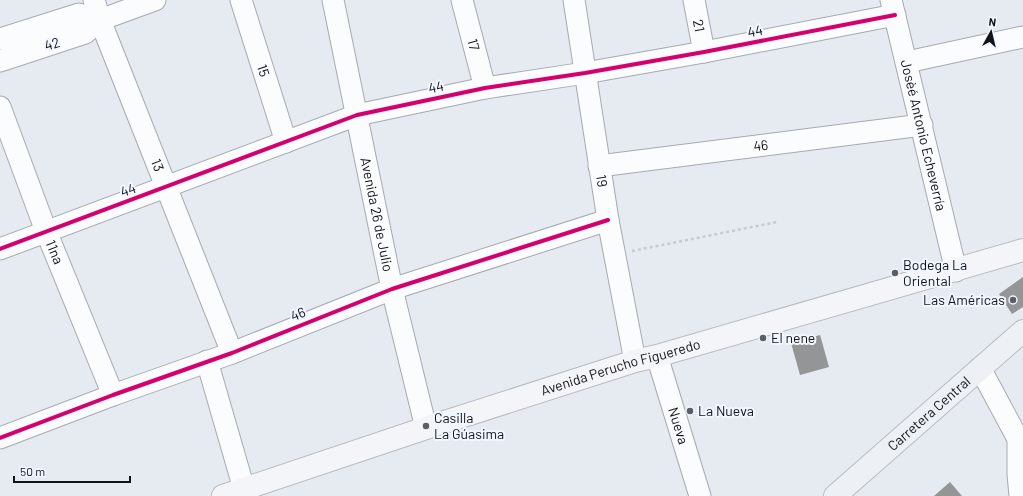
<svg xmlns="http://www.w3.org/2000/svg" width="1023" height="496" viewBox="0 0 1023 496" font-family="Barlow,sans-serif">
  <rect width="100%" height="100%" fill="#e6ebf2"/>
  <g fill="#939596">
    <path d="M1023,277V307L1012,314L999,294Z"/>
    <path d="M820,335L829,367L800,375L791,343Z"/>
    <path d="M950,482L962,496H934Z"/>
  </g>
  <g fill="none" stroke-linecap="round" stroke-linejoin="round">
    <g stroke="#a6aaaf" stroke-width="23">
      <g id="minor">
        <path id="s1" d="M94,0L100,20L232,353"/>
        <path id="s2" d="M241,0L286,142"/>
        <path id="s3" d="M333,0L392,289L426,428"/>
        <path id="s4" d="M462,0L485,88"/>
        <path id="s5" d="M574,0L608,220L635,361"/>
        <path id="s6" d="M694,0L704,52"/>
        <path id="s7" d="M891,0L956,271"/>
        <path d="M100,20L155,0"/>
        <path d="M0,39L79,14L100,20L85,33L0,61"/>
        <path d="M907,62L1023,37"/>
        <path id="s8" d="M0,107L46,231L113,395"/>
        <path id="s9" d="M599,166L922,125"/>
        <path d="M0,249L357,115L485,88L585,73L704,52L895,15"/>
        <path id="s10" d="M657,356L700,496"/>
        <path d="M207,361L244,489"/>
        <path d="M980,368L1018,439V474L1020,496"/>
        <path d="M0,438L113,395L232,353L392,289L608,220"/>
      </g>
    </g>
    <g stroke="#b7bcc4" stroke-width="24">
      <g id="major">
        <path id="s11" d="M223,496L426,428L635,361L657,356L1023,250"/>
      </g>
    </g>
    <g stroke="#b7bcc4" stroke-width="24">
      <g id="highway">
        <path id="s12" d="M835,496L1023,331"/>
      </g>
    </g>
    <path stroke="#c8cacd" stroke-width="2.5" stroke-dasharray="3 3" stroke-linecap="butt" d="M632,251L777,222"/>
    <use href="#minor" stroke="#fbfcfd" stroke-width="21"/>
    <use href="#major" stroke="#f3f5f8" stroke-width="22"/>
    <use href="#highway" stroke="#edf0f5" stroke-width="22"/>
    <g stroke="#f2f7ff" stroke-width="6">
      <g id="cycleway">
        <path d="M0,249L357,115L485,88L585,73L704,52L895,15"/>
        <path d="M0,438L113,395L232,353L392,289L608,220"/>
      </g>
    </g>
    <use href="#cycleway" stroke="#d6006c" stroke-width="4"/>
  </g>
  <g fill="#5b5f64" stroke="#f2f7ff" stroke-width="1.5">
    <circle cx="895" cy="273" r="4"/>
    <circle cx="1013" cy="300" r="4"/>
    <circle cx="763" cy="338" r="4"/>
    <circle cx="690" cy="411" r="4"/>
    <circle cx="426" cy="426" r="4"/>
  </g>
  <g text-anchor="middle" stroke-width="4" stroke-linejoin="round" paint-order="stroke">
    <g font-size="14" fill="#101317" stroke="#f2f7ff">
      <text dy="5" stroke="none"><textPath href="#s6" startOffset="26">21</textPath></text>
      <text transform="translate(755 31) rotate(-11)" y="5">44</text>
      <text transform="translate(52 44) rotate(-18)" y="5">42</text>
      <text dy="5" stroke="none"><textPath href="#s4" startOffset="46">17</textPath></text>
      <text dy="5" stroke="none"><textPath href="#s2" startOffset="74">15</textPath></text>
      <text transform="translate(436 87) rotate(-12)" y="5">44</text>
      <text dy="5" stroke="none"><textPath href="#s7" startOffset="139">Josèé Antonio Echeverría</textPath></text>
      <text dy="5" stroke="none"><textPath href="#s9" startOffset="163">46</textPath></text>
      <text dy="5" stroke="none"><textPath href="#s1" startOffset="177">13</textPath></text>
      <text dy="5" stroke="none"><textPath href="#s5" startOffset="183">19</textPath></text>
      <text transform="translate(128 190) rotate(-20)" y="5">44</text>
      <text dy="5" stroke="none"><textPath href="#s3" startOffset="219">Avenida 26 de Julio</textPath></text>
      <text dy="5" stroke="none"><textPath href="#s8" startOffset="155">11na</textPath></text>
      <text transform="translate(298 314) rotate(-22)" y="5">46</text>
      <text dy="5" stroke="none"><textPath href="#s11" startOffset="418">Avenida Perucho Figueredo</textPath></text>
      <text dy="5" stroke="none"><textPath href="#s12" startOffset="125">Carretera Central</textPath></text>
      <text dy="5" stroke="none"><textPath href="#s10" startOffset="73">Nueva</textPath></text>
    </g>
    <g font-size="14" fill="#101317" stroke="#f2f7ff" text-anchor="start">
      <text x="903" y="270">Bodega La<tspan x="903" dy="16">Oriental</tspan></text>
      <text x="1005" y="305" text-anchor="end">Las Américas</text>
      <text x="771" y="343">El nene</text>
      <text x="698" y="416">La Nueva</text>
      <text x="434" y="423">Casilla<tspan x="434" dy="16">La Gúasima</tspan></text>
    </g>
  </g>
  <g transform="translate(991 32) rotate(8)" stroke="#f2f7ff" stroke-width="3" paint-order="stroke">
  <path d="M0-3L7 15L0 10L-7 15Z" fill="#101317"/>
  <text y="-6" font-size="11" font-weight="bold" text-anchor="middle" fill="#101317">N</text>
  </g>
  <path d="M14 476v6h116v-6" fill="none" stroke="#101317" stroke-width="2"/>
  <text x="20" y="476" font-size="12" fill="#101317" stroke="#f2f7ff" stroke-width="3" paint-order="stroke">50 m</text>
</svg>
